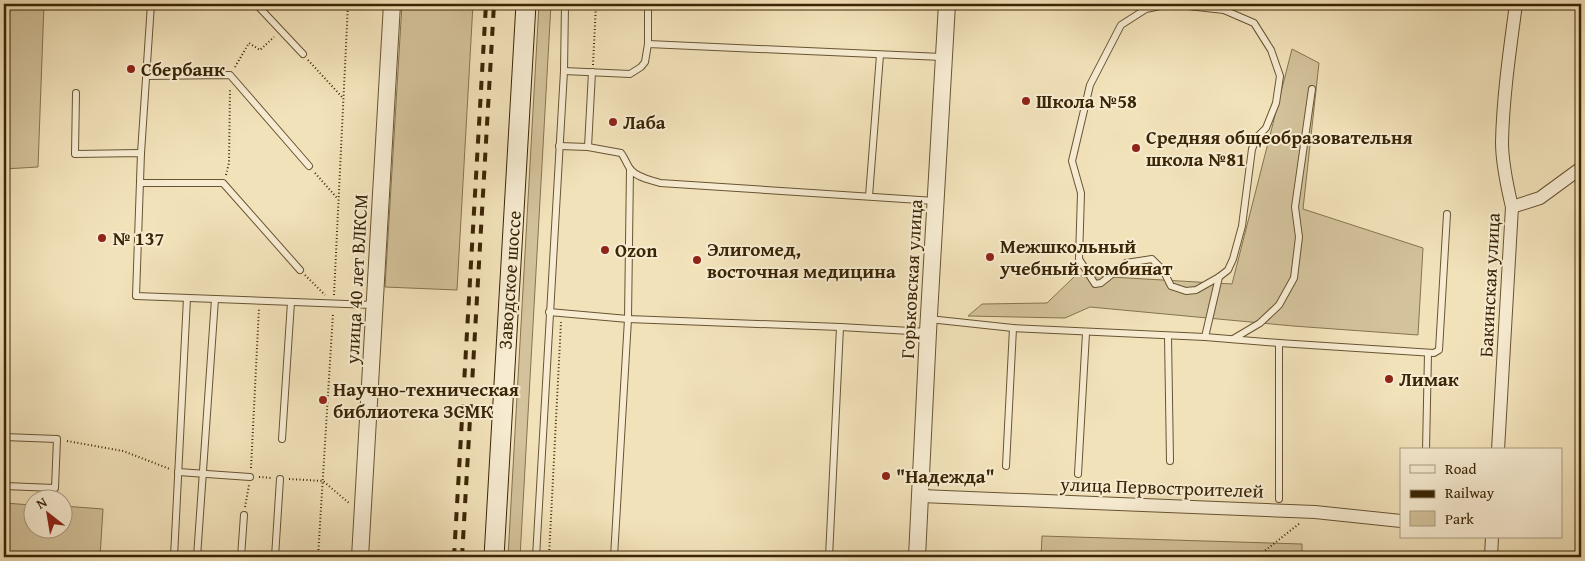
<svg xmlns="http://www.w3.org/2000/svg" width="1585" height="561" viewBox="0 0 1585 561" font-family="'Gentium Book Plus',serif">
  <rect width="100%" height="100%" fill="#f2e2ba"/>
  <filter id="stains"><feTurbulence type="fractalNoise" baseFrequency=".004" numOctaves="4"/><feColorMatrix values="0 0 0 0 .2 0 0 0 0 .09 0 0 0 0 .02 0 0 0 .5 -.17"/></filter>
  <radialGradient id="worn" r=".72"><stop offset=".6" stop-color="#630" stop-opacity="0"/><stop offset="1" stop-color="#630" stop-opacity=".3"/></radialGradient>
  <g fill="#d3c29b" stroke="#867450">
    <path d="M4,4H44L38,167L4,169Z"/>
    <path d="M402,4H473L457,290L385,287Z"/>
    <path d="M539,4H551L520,557H508Z"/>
    <path d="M1292,49L1319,63L1303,209L1423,248L1418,335L1293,326L1090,307L1065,318L968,316L982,304L1047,303L1076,275L1232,284Z"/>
    <path d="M4,503L32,505V528H62L63,506L103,509L100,557H4Z"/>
    <path d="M1042,536L1302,544V552L1360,557H1041Z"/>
  </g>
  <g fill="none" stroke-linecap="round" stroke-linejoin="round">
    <g stroke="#685432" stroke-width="8">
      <g id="service">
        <path d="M256,4L303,54"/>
        <path d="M1169,4L1146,9L1121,25L1090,85L1072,161L1081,193L1079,259L1095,284L1101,283L1126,263L1152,259L1163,270L1171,286L1186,291L1196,290L1219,277L1228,270L1233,259L1242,226L1252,149L1258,136L1266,128L1276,103L1280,76L1271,50L1254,23L1224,10L1170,4"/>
        <path d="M648,44V4"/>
        <path d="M564,71L630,74L641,67L645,62L648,44L942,57"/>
        <path d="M146,76L230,75L309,166"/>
        <path d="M76,93L75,154L141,153L136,296L373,305"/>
        <path d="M559,146L588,147L621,153C625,158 627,165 631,170C638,178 651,180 660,183L935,201"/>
        <path d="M588,147L592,72"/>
        <path d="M141,153L151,4"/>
        <path d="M140,183H223L300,270"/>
        <path d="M869,196L880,55"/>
        <path d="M549,312L628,319L840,327"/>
        <path d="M929,319L1013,328L1205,337L1279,343L1434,353L1439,350L1447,214"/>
        <path d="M1168,336L1170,461"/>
        <path d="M1205,337L1219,277"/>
        <path d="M1233,339L1260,323L1279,305L1294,278L1299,237L1295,207L1312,89"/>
        <path d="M4,437L57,439L55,488L4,486"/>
        <path d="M282,439L291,302"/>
        <path d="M1426,450L1428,353"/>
        <path d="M1006,466L1013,328"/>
        <path d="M178,472L250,477"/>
        <path d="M1078,474L1086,333"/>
        <path d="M1279,499V343"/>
        <path d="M174,557L187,298"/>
        <path d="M197,557L215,299"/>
        <path d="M241,557L244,515"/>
        <path d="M275,557L280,479"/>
        <path d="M536,557L564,71L565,4"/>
        <path d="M614,557L628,319L630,169"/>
        <path d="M829,557L840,327L928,332"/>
      </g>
    </g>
    <g stroke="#685432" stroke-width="14">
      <g id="minor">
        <path d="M1512,207L1540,198L1581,168"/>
        <path d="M1498,450L1512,207C1507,186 1502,164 1502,142C1503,96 1510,49 1516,4"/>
        <path d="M921,496L1315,512L1401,521"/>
        <path d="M1491,557L1492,537"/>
      </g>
    </g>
    <g stroke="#685432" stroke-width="18">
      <g id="tertiary">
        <path d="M360,557L392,4"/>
        <path d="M917,557L928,332L947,4"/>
      </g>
    </g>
    <g stroke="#3a2505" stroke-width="21">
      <path id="secondary" d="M494,557L526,4"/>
    </g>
    <g stroke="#3a2505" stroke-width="2" stroke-dasharray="1 2.5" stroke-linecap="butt">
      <path d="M308,60L342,97"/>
      <path d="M593,65L596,4"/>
      <path d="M235,67L249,43L260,50L274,37"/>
      <path d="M315,173L337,198"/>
      <path d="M226,175L229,163L230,88"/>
      <path d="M305,275L325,295"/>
      <path d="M334,295L348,4"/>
      <path d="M67,441L123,451L170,469"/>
      <path d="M251,468L259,308"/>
      <path d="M259,477L272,478"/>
      <path d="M289,479L323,481L349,503"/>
      <path d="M245,507L249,485"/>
      <path d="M318,557L333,313"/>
      <path d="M549,557L561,322"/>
      <path d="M1257,557L1300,523"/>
    </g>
    <use href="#service" stroke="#f7ecd2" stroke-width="6"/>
    <use href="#minor" stroke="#f7ecd2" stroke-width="12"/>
    <use href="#tertiary" stroke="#f7ecd2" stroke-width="16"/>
    <use href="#secondary" stroke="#f7ecd2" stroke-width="19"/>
    <g stroke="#3a2505" stroke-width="4" stroke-dasharray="9 9" stroke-linecap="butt">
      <path d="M454,557L486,4"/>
      <path d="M462,557L494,4"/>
    </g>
  </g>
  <g fill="#8f2418" stroke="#f7ecd2" stroke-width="2">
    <circle cx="131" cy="69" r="5"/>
    <circle cx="1026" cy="101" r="5"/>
    <circle cx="613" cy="122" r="5"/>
    <circle cx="1136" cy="148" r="5"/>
    <circle cx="102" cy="238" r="5"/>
    <circle cx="605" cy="250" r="5"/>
    <circle cx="990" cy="257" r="5"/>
    <circle cx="697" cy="260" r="5"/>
    <circle cx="1389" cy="379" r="5"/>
    <circle cx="323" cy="400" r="5"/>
    <circle cx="886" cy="476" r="5"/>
  </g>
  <g text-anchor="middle" stroke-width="4" stroke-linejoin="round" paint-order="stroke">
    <g font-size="19" font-weight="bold" fill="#3a2505" stroke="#f7ecd2" text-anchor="start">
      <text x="141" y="76">Сбербанк</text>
      <text x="1036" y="108">Школа №58</text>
      <text x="623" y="129">Лаба</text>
      <text x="1146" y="144">Средняя общеобразовательня<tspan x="1146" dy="22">школа №81</tspan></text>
      <text x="112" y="245">№ 137</text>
      <text x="1000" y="253">Межшкольный<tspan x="1000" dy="22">учебный комбинат</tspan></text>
      <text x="707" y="256">Элигомед,<tspan x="707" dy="22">восточная медицина</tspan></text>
      <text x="615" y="257">Ozon</text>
      <text x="1399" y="386">Лимак</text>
      <text x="333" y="396">Научно-техническая<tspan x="333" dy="22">библиотека ЗСМК</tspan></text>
      <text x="896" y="483">"Надежда"</text>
    </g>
    <g font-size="19" fill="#3a2505" stroke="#f7ecd2">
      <text transform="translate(356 279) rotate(-87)" y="7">улица 40 лет ВЛКСМ</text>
      <text transform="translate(911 279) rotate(-87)" y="7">Горьковская улица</text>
      <text transform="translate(509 280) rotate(-86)" y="7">Заводское шоссе</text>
      <text transform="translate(1489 285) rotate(-87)" y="7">Бакинская улица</text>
      <text transform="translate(1162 487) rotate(2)" y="7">улица Первостроителей</text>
    </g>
  </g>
  <rect width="1585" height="561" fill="none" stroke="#f2e2ba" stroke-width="20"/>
  <rect x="5" y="5" width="1575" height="551" fill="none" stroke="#3a2505" stroke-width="2.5"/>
  <rect x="10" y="10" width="1565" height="541" fill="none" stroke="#3a2505"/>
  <rect x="1400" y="448" width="162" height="90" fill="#f7ecd2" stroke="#ab9c80"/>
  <rect x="1410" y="465" width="25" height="8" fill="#f7ecd2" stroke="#ab9c80"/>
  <text x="1445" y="474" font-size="15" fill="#3a2505">Road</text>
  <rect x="1410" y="490" width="25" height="8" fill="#3a2505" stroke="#ab9c80"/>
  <text x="1445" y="498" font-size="15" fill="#3a2505">Railway</text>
  <rect x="1410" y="511" width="25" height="15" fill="#d3c29b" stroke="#ab9c80"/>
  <text x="1445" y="524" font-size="15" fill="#3a2505">Park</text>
  <g transform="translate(48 514) rotate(329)"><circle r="24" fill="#f7ecd2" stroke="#ab9c80"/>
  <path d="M0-4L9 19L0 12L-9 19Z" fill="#8f2418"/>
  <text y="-8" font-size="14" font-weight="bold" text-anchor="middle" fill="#3a2505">N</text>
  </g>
  <rect width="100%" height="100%" filter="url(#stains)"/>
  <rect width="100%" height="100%" fill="url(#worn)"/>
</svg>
